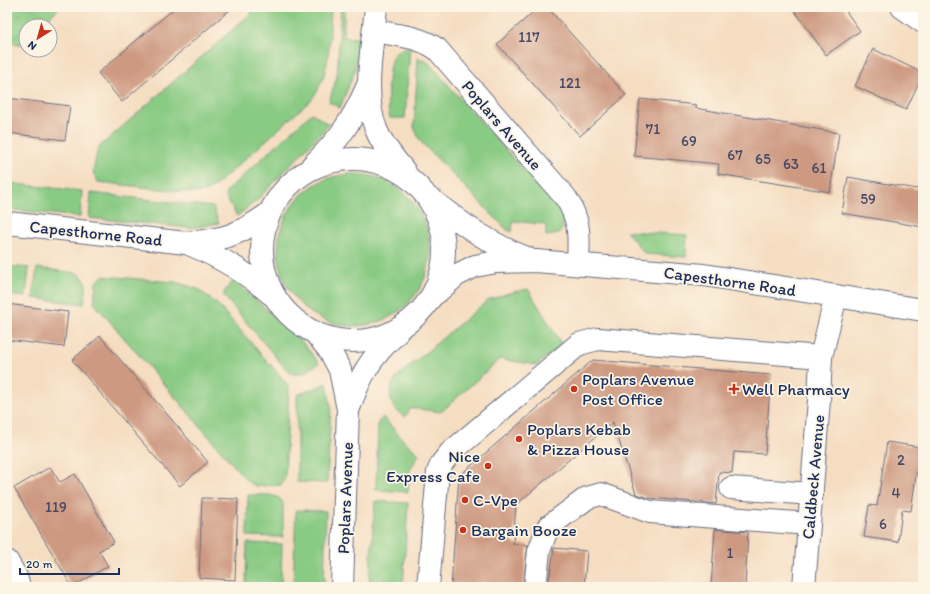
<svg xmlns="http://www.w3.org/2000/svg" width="930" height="594" viewBox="0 0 930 594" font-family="Itim,sans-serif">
  <defs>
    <pattern id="park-tufts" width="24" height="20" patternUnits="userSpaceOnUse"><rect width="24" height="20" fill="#8acb84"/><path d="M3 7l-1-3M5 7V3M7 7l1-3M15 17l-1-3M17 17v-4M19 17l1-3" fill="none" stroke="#70a56f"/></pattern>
  </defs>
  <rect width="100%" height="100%" fill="#fcf5e5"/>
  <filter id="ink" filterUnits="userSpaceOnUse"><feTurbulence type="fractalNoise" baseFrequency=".025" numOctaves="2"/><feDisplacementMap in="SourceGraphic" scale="8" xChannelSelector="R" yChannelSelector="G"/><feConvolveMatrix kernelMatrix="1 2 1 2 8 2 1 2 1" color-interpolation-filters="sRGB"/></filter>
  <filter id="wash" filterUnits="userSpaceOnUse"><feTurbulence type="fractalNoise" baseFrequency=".012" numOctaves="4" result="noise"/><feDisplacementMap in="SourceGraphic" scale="16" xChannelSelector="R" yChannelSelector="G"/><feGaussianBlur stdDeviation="0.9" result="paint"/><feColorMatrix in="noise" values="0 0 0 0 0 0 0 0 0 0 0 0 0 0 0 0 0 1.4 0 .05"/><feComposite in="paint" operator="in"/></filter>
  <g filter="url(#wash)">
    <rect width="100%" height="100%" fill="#f5ddc1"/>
    <g fill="#8acb84" stroke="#527d71">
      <path d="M258,7H331C329,39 332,73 311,100L215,186L205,192L194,193L98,182L93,172L98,148Z"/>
      <path d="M341,7H345L343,37L358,38L355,70L340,108L329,102L337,76Z"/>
      <path d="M406,47H410L405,118H390C386,107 387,66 393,56C396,52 401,49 406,47Z"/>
      <path d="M418,58L426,60L562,213L564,225L559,234L546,236V226L543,224L513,221L512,232L507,230L420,141L414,127Z"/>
      <path d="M312,113L329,125L256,201L237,216L226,197V191Z"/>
      <circle cx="354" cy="250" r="76"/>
      <path d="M7,183L82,191L80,217L7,209Z"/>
      <path d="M91,193L213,207L219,223L191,228L89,218Z"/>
      <path d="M626,231L687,235L686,257L645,254Z"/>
      <path d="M7,266L29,268L26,297L7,295Z"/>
      <path d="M37,268L77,273C90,280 86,291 84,304L33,298Z"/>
      <path d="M103,276L175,282L198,289L218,305L289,386L285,478L281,485L256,486L248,482L94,303L96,282Z"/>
      <path d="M234,280L303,343L319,363C308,370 297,381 286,369L224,296V292Z"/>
      <path d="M528,289L562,345L537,365L500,359L441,412L411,408L405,417C387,406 386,390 399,375L488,300L509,293Z"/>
      <path d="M327,383L331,408L327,483L297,482V395Z"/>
      <path d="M383,417L404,441L419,454L410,470L408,492L376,490L378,422Z"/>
      <path d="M248,495C259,495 278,492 283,503V537L247,536Z"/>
      <path d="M375,501L408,503L403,587H369Z"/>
      <path d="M296,510L326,511L324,585L321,587H293Z"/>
      <path d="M247,543L282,544L281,587H246Z"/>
    </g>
    <path fill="url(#park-tufts)" stroke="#527d71" d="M7,7H60L40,26H26V39L20,44L7,43Z"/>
    <g id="blocks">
      <g fill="#cd9981">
        <path d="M176,7H233L122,102L98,73Z"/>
        <path d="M539,7H547L626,95L580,136L497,44Z"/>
        <path d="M792,7H843L860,31L826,55Z"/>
        <path d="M873,49L923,73L906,110L855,86Z"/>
        <path d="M7,98L70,106L65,140L7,133Z"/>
        <path d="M640,99L697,105L695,108L839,133L830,192L718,174L719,164L634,156Z"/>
        <path d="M848,177L923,190V227L842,213Z"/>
        <path d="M7,304L68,312L64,347L7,340Z"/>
        <path d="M100,336L208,462L180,486L72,360Z"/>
        <path d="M593,360L771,375L765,454L734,452L732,473L719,472L716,504L649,498L636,494L613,422L516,505L513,544L528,545L523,587H451L459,476Z"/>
        <path d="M887,442L920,447L911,511L902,510L898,542L864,537L869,505L877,506Z"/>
        <path d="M50,467L60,482L75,474L114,542L99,551L108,566L72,587L14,488Z"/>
        <path d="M202,498L238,499L235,580L199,578Z"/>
        <path d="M715,529L748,532L745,587H711Z"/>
        <path d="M554,548L587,551L584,587H548Z"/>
      </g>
    </g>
  </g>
  <g filter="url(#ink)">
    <use href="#blocks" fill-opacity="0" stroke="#676c81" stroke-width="1"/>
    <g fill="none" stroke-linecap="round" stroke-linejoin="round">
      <g stroke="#676c81" stroke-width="24">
        <g id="minor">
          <path d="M376,7C373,43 362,95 376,129C382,145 394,158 405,172"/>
          <path d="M902,7L923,22"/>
          <path d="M374,31C396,35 418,36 437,49L566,198C581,222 579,237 578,264"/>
          <circle cx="353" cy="250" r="91"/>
          <path d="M312,166C339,140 353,120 368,85"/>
          <path d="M432,200C462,224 491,245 527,258"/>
          <path d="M7,223L186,243C222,240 238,236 268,214"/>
          <path d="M189,244C220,257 246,272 271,294"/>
          <path d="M435,294L457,275L475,266L496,262L536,261L704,275L923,310"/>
          <path d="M316,334L330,351L340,370L348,409L342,587"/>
          <path d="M349,408C360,376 371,357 396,334"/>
          <path d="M731,488L812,494"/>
          <path d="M7,561L16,577L19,587"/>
          <path d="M428,587L438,472L442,463L450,453L579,344L598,339L821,357"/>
          <path d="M535,587L539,551L548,527L587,498L601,494L650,512L809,524"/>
          <path d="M804,587L819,400L821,357L836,296"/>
        </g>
      </g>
      <use href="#minor" stroke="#fff" stroke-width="22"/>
    </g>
  </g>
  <g fill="#c8321e" stroke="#fcf5e5" stroke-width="1.5">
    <circle cx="574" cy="389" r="4"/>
    <path d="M732 383h4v4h4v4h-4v4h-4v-4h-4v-4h4z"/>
    <circle cx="519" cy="439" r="4"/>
    <circle cx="488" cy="466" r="4"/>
    <circle cx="465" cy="500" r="4"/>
    <circle cx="463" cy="530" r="4"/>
  </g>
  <g text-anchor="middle" stroke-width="3.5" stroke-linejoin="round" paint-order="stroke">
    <g font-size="15" fill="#484a67">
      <text x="529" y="42">117</text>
      <text x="570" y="88">121</text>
      <text x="653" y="134">71</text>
      <text x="689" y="146">69</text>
      <text x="735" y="160">67</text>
      <text x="763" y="164">65</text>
      <text x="791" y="169">63</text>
      <text x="819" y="173">61</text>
      <text x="868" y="204">59</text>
      <text x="901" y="465">2</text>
      <text x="896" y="498">4</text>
      <text x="56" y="512">119</text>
      <text x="883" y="529">6</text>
      <text x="730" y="558">1</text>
    </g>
    <g font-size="17" fill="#1b2f5e" stroke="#fcf5e5">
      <text transform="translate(502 125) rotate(49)" y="6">Poplars Avenue</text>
      <text transform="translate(96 233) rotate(6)" y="6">Capesthorne Road</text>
      <text transform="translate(730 281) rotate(8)" y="6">Capesthorne Road</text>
      <text transform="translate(813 477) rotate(-85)" y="6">Caldbeck Avenue</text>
      <text transform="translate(345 498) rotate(-88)" y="6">Poplars Avenue</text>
    </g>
    <g font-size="17" fill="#1b2f5e" stroke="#fcf5e5" text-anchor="start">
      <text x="582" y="385">Poplars Avenue<tspan x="582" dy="20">Post Office</tspan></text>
      <text x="742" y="395">Well Pharmacy</text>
      <text x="527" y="435">Poplars Kebab<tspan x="527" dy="20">&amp; Pizza House</tspan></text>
      <text x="480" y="462" text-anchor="end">Nice<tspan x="480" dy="20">Express Cafe</tspan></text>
      <text x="473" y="506">C-Vpe</text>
      <text x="471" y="536">Bargain Booze</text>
    </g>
  </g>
  <rect width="930" height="594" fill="none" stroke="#fcf5e5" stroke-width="24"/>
  <g transform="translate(38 38) rotate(217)"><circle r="19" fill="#fcf5e5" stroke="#a2a6af"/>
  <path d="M0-3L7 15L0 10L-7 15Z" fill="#c8321e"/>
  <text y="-6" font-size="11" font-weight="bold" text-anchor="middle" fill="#1b2f5e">N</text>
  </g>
  <path d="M20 568v6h99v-6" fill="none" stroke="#1b2f5e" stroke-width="2"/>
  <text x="26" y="568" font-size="12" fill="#1b2f5e" stroke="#fcf5e5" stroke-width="3" paint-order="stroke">20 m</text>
</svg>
